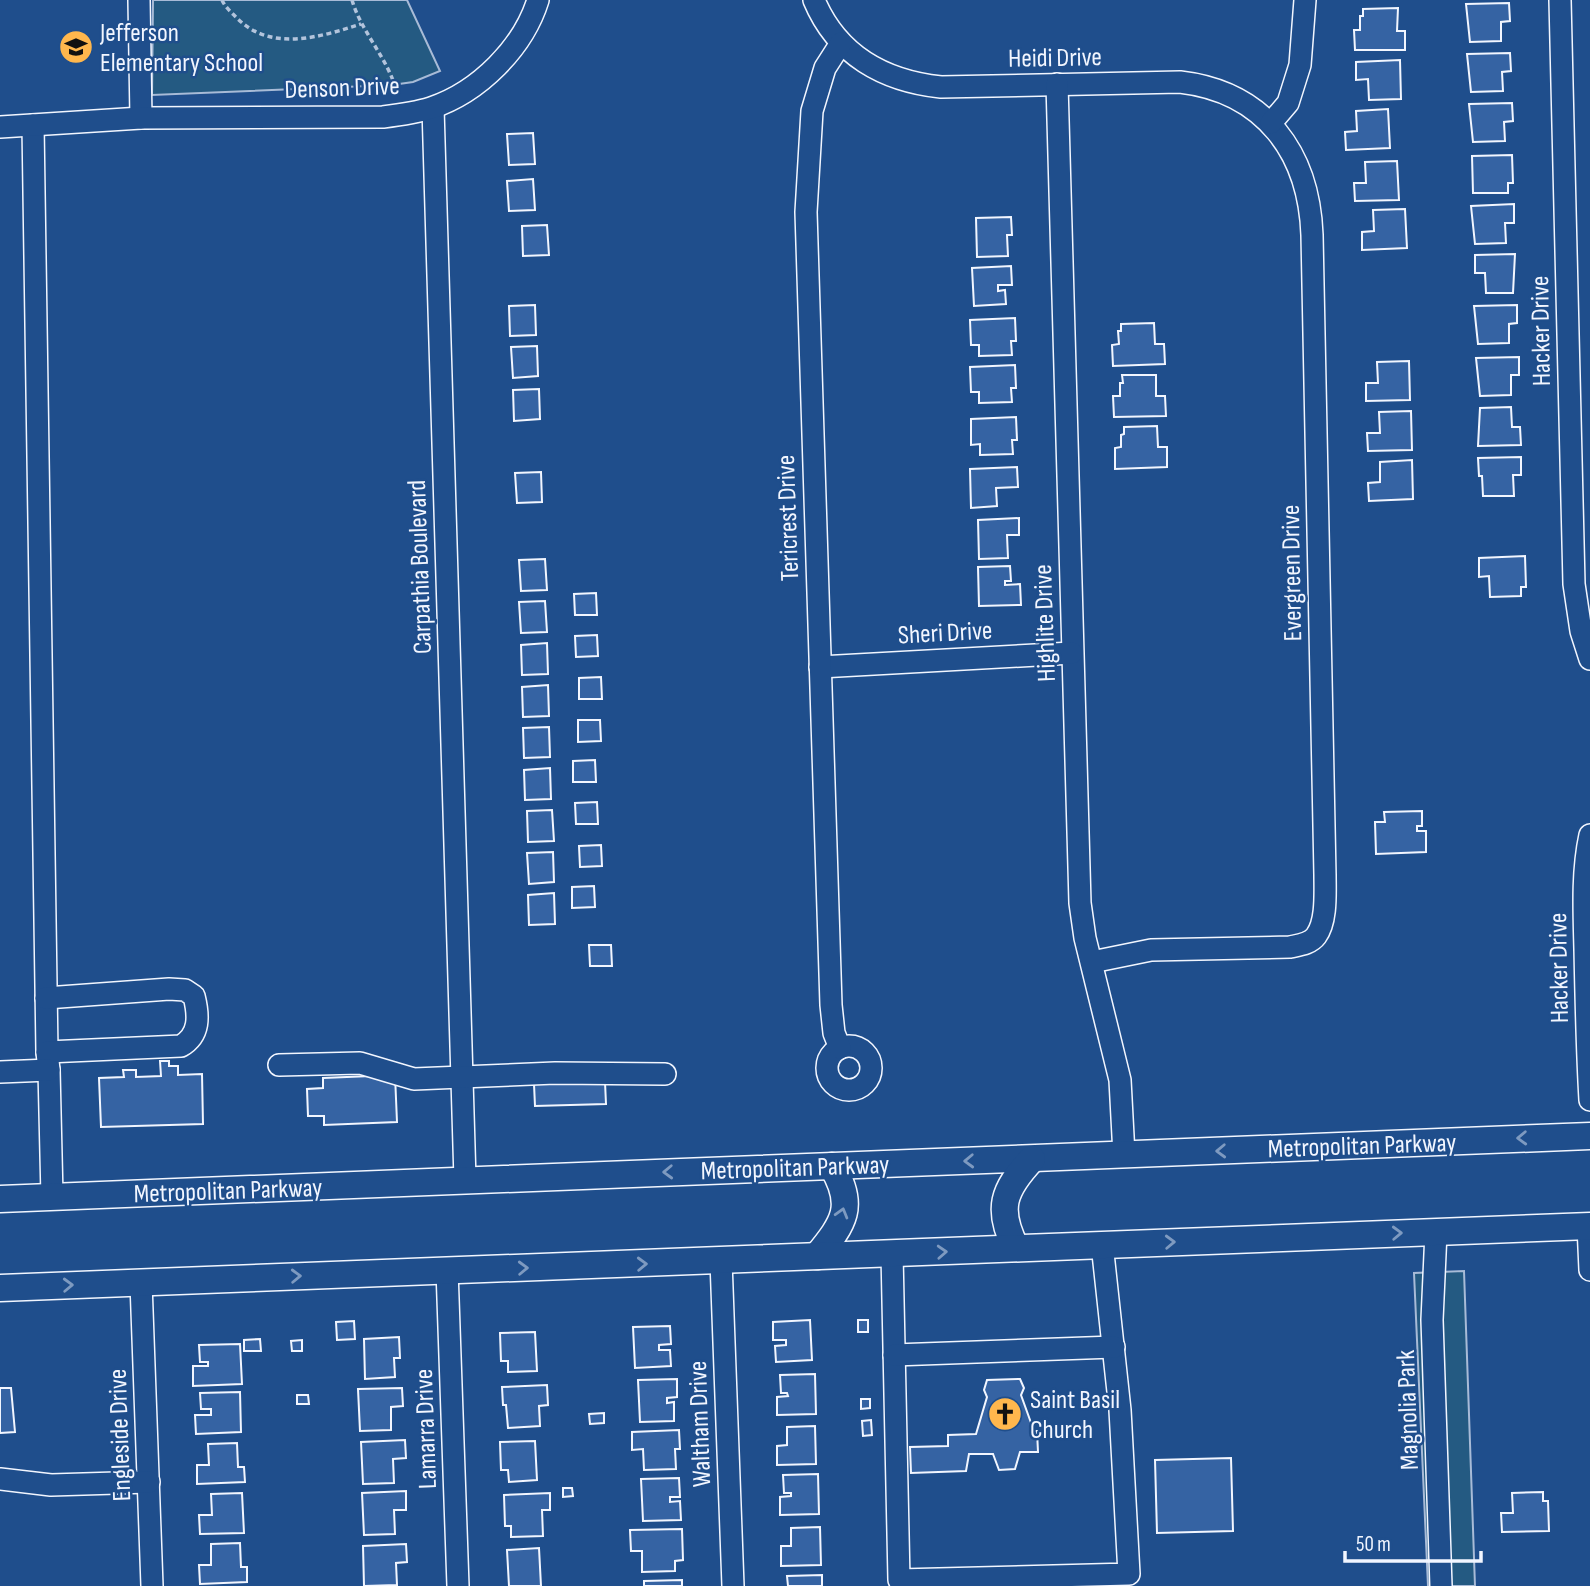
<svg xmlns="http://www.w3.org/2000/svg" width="1590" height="1586" viewBox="0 0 1590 1586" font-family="'Sofia Sans Condensed',sans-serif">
  <rect width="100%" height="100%" fill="#1f4e8c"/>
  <g fill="#245a82" stroke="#a8bbd7" stroke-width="2">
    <path d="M153,0H407L440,71L413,82L392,85L152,95Z"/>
    <path d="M1464,1271L1475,1586H1428L1414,1273Z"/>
  </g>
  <g fill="#3563a3" stroke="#f2f6ff" stroke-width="2">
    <path d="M1509,3L1510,21L1501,22V41L1470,42L1466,4Z"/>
    <path d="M1398,8L1397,31H1405V50H1355L1354,30H1360V16H1363V9Z"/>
    <path d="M1510,53L1511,71L1502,72L1503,91L1471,92L1467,54Z"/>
    <path d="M1400,60L1401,99L1369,100L1368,79L1356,80V62Z"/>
    <path d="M1512,103L1513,121L1504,122L1505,141L1473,142L1469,104Z"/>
    <path d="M1388,109L1390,148L1346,150L1345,132L1357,131L1356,111Z"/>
    <path d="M533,133L535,164L509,165L507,134Z"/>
    <path d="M1512,155L1513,183H1508V193H1473L1472,156Z"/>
    <path d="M1397,161L1399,200L1355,201L1354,183H1366L1365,162Z"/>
    <path d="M533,179L535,210L509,211L507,181Z"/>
    <path d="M1514,204V223H1505L1506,243L1475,244L1471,206Z"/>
    <path d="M1405,209L1407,248L1362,250V232L1374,231L1373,210Z"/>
    <path d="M1011,217L1012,235H1007L1008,256L977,257L976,218Z"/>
    <path d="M547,225L549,255L523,256L522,226Z"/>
    <path d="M1515,254L1513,293H1486L1485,273H1475V255Z"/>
    <path d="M1011,266L1012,285H998V291L1005,290L1006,304L974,306L972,268Z"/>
    <path d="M535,305L536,335L510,336L509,306Z"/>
    <path d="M1517,305V323L1509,324V343L1478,344L1474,306Z"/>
    <path d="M1015,318L1016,341H1011L1012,355L979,356V345H971L970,320Z"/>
    <path d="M1154,323L1155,344H1164L1165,364L1113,366L1112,345L1119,344L1118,331H1121V324Z"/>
    <path d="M537,346L538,376L513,378L511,347Z"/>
    <path d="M1519,357V375H1511V395L1480,396L1476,358Z"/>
    <path d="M1409,361L1410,400L1366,401V383H1378L1377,362Z"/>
    <path d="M1015,365L1016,388H1011L1012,402L979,403V392H971L970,367Z"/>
    <path d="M1122,375H1156V396H1165L1166,416L1114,417L1113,396H1120V383H1123Z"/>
    <path d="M539,389L540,419L514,421L513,390Z"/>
    <path d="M1511,407L1512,427H1520L1521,445L1478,446L1480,408Z"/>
    <path d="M1411,411L1412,450L1368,451L1367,433H1380L1379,412Z"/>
    <path d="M1016,417L1017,440H1012L1013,454L980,455V444L971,445V419Z"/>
    <path d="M1157,426L1158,447H1167V467L1115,469V448L1121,447V435L1124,434V427Z"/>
    <path d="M1521,457V475H1513L1514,496H1483L1482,476H1479L1478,458Z"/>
    <path d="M1412,460L1413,499L1369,501L1368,483L1380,482V462Z"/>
    <path d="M1017,467L1018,487L996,488L997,506L971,508L970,469Z"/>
    <path d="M541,472L542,502L517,503L515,473Z"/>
    <path d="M1019,518V535H1007L1008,558L979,559L978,520Z"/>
    <path d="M1525,556L1526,587H1521V596L1490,597L1489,576L1479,577V558Z"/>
    <path d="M545,559L547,590L521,591L519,560Z"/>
    <path d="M1010,566L1011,581H1005V585L1020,584L1021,605L979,606L978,567Z"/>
    <path d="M596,593L597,615H575L574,594Z"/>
    <path d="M545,601L547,632L521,633L519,602Z"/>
    <path d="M597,635L598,656L576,657L575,636Z"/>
    <path d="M547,643L548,674L522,675L521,645Z"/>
    <path d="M601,677L602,699H579V678Z"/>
    <path d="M548,685L549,716L523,717L522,687Z"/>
    <path d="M578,720H600L601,741L578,742Z"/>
    <path d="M549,727L550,757L524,758L523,728Z"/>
    <path d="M595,760L596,782H573V761Z"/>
    <path d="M550,768L551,799L525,800L524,770Z"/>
    <path d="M597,802L598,824H576L575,803Z"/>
    <path d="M552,810L554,841L528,842L527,811Z"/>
    <path d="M1422,811V826H1417V831H1426V852L1376,854L1375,822H1385L1384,812Z"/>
    <path d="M601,845L602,866L580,867L579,846Z"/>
    <path d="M553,852L554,882L529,884L527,853Z"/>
    <path d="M594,886L595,907L572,908V887Z"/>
    <path d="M554,893L555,924L529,925L528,895Z"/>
    <path d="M589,945H611L612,966H590Z"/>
    <path d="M160,1061H169V1066H178V1075L202,1074L203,1124L101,1127L99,1078L124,1077L123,1070H136V1077L161,1076Z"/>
    <path d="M395,1075L397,1122L324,1125V1116H308L307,1089L323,1088V1078Z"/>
    <path d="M605,1082L606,1104L535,1106L534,1084Z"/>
    <path d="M810,1320L812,1360L776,1362L775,1346L786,1345V1340H773V1322Z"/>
    <rect x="858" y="1320" width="10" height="12"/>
    <path d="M354,1321L355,1339L337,1340L336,1322Z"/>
    <path d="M670,1326L671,1344L659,1345V1350H670L671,1366L635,1368L633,1327Z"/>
    <path d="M535,1332L537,1371L508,1372V1361H501L500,1333Z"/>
    <path d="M399,1337L400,1358H394L395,1377L365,1379L364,1339Z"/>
    <path d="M260,1339L261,1351H244V1340Z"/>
    <path d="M302,1340V1351H292L291,1341Z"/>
    <path d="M240,1344L242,1384L193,1386V1366H208V1362H200L199,1345Z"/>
    <path d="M815,1374L816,1414L777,1415V1397L788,1396L787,1393H781L780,1375Z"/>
    <path d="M677,1379V1397L667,1398V1403L674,1402V1421L640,1422L638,1380Z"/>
    <path d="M1020,1379L1024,1388L1021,1395L1034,1431H1037L1038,1452H1020L1015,1469L999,1470L993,1454H969L966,1471L911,1473L910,1447L948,1446V1435L976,1434L987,1397L984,1390L987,1380Z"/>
    <path d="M547,1385L548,1405L539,1406L540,1426L508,1428L506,1405H503L502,1387Z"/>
    <path d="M0,1388H11L15,1432L0,1433Z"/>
    <path d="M402,1388L403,1406L391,1407V1430L360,1431L358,1389Z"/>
    <path d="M240,1392L241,1432L196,1434L195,1415H211V1409H201L200,1393Z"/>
    <path d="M297,1395H308L309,1404H297Z"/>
    <path d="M861,1399H870V1408L861,1409Z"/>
    <path d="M604,1413V1423L590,1424L589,1414Z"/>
    <path d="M871,1420L872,1435L863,1436L862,1421Z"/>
    <path d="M815,1426L816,1464L777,1465V1446L787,1445V1427Z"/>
    <path d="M679,1430L680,1449H675L676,1469L644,1470L643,1449L632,1450V1432Z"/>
    <path d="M405,1440L406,1458L393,1459L394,1483L363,1484L361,1442Z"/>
    <path d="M535,1441L537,1480L509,1482L508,1470H501L500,1442Z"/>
    <path d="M237,1443L238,1467H244L245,1482L197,1484V1465H209L208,1444Z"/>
    <path d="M1231,1458L1233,1531L1157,1533L1155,1460Z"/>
    <path d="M818,1474L819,1514L780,1515V1497L791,1496V1493H784L783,1475Z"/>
    <path d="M679,1478L680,1497H670V1502L680,1501L681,1520L643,1521L641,1479Z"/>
    <path d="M563,1488H572L573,1496L563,1497Z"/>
    <path d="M406,1491V1510H394L395,1534L364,1535L362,1493Z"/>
    <path d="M1543,1492V1501H1548L1549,1531L1502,1532L1501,1513H1513L1512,1493Z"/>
    <path d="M242,1493L244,1533L200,1534L199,1515H212L211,1494Z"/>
    <path d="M550,1493V1510H542L543,1536L511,1537V1526H505L504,1495Z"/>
    <path d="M820,1527L821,1565L781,1566V1546H791V1528Z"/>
    <path d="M682,1529L683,1560L675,1561V1571L642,1572V1551H631L630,1530Z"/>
    <path d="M240,1543L241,1567H247V1582L200,1584L199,1565H211V1544Z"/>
    <path d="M406,1544L407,1562L396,1563L397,1585L364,1586L363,1546Z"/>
    <path d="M539,1548L541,1586H509L507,1550Z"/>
    <path d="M822,1575V1586H788L787,1576Z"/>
    <path d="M682,1580V1586H644V1581Z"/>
  </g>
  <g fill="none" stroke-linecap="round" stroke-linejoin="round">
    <g stroke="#f2f6ff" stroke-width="24">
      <g id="minor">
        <path d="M139,0L141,118"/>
        <path d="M814,0C837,55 884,81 941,87L1180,82C1265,92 1309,153 1312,235L1325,875C1325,893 1327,921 1316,936C1310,944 1299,945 1290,947L1151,950L1092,962"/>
        <path d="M1560,0L1574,584L1581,631L1590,659"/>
        <path d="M1057,84L1080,903L1085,938L1120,1080L1124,1155"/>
        <path d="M433,108L465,1180"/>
        <path d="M1271,123L1288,103L1300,65L1305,0"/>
        <path d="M33,125L47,1052L49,1070L52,1197"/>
        <path d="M0,127L141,118L383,117C399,115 415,113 431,108C479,92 523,48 538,0"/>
        <path d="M820,667L1072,653"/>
        <path d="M1590,835C1582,872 1584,911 1585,949C1586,999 1587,1050 1590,1100"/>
        <path d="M46,998L169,989L185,990L194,996C199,1016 200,1035 181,1046L47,1052"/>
        <circle cx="849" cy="1068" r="22"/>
        <path d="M840,1048L834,1033L831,1005L806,212L812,111L825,68L841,43"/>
        <path d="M279,1065L360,1063L414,1079L555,1073L665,1074"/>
        <path d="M0,1072L49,1070"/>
        <path d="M1588,1226L1590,1270"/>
        <path d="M1436,1232L1432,1320L1441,1586"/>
        <path d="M892,1254L899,1580L1129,1574L1120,1410L1102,1244"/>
        <path d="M721,1261L733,1586"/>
        <path d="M447,1270L458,1586"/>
        <path d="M141,1283L152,1586"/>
        <path d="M894,1355L1114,1347"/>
        <path d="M0,1479L51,1485L149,1482"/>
      </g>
    </g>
    <g stroke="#f2f6ff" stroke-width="29">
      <g id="major">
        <path d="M0,1199L1590,1136"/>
        <path d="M1016,1248C996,1209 1003,1190 1032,1159"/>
        <path d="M817,1256C844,1223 856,1206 832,1166"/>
        <path d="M0,1288L1590,1226"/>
      </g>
    </g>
    <g stroke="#b3c4dc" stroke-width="3.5" stroke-dasharray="5 3.5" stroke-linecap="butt">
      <path d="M222,0C225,7 231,12 236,17C270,53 320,37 361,24"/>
      <path d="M352,0C361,31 385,55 395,86"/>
    </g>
    <use href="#minor" stroke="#1f4e8c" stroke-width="21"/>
    <use href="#major" stroke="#1f4e8c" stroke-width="26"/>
  </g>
  <defs><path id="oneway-chevron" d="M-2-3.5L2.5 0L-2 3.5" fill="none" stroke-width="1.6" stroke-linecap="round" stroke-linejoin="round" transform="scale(1.75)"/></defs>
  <g stroke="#7e9ac0">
    <use href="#oneway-chevron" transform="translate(1522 1138) rotate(178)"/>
    <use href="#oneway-chevron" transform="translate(1221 1151) rotate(178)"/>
    <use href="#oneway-chevron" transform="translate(969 1161) rotate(178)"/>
    <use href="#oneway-chevron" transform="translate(668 1172) rotate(178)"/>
    <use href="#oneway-chevron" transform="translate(842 1213) rotate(-74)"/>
    <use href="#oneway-chevron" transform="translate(1397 1233) rotate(-2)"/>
    <use href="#oneway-chevron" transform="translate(1170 1242) rotate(-2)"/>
    <use href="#oneway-chevron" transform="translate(942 1252) rotate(-3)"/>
    <use href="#oneway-chevron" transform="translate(642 1264) rotate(-2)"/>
    <use href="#oneway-chevron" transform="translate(523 1268) rotate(-2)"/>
    <use href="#oneway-chevron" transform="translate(296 1276) rotate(-2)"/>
    <use href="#oneway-chevron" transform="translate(68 1285) rotate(-2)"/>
  </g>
  <defs>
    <g id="school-disc" transform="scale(1.75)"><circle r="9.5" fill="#ffb74d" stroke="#1f4e8c"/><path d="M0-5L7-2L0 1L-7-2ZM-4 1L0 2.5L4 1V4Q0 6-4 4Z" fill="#111"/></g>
    <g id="church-disc" transform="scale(1.75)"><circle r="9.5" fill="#ffb74d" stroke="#1f4e8c"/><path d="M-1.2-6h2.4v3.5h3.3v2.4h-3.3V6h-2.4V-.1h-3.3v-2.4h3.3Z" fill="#111"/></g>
  </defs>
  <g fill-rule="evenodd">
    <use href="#school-disc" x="76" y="47"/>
    <use href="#church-disc" x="1005" y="1414"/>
  </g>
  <g text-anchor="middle" stroke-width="5" stroke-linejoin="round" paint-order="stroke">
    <g font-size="26" fill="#f2f6ff" stroke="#1f4e8c" text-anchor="start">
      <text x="100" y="41">Jefferson<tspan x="100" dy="30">Elementary School</tspan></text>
      <text x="1030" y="1408">Saint Basil<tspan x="1030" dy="30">Church</tspan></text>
    </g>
    <g font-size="26" fill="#f2f6ff" stroke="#1f4e8c">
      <text transform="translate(1055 57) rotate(-1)" y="9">Heidi Drive</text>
      <text transform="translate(342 87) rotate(-2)" y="9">Denson Drive</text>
      <text transform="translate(1540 331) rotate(-91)" y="9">Hacker Drive</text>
      <text transform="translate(787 518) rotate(-92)" y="9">Tericrest Drive</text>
      <text transform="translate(419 567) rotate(-92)" y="9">Carpathia Boulevard</text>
      <text transform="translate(1291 573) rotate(-91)" y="9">Evergreen Drive</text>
      <text transform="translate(1044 623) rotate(-92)" y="9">Highlite Drive</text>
      <text transform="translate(945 632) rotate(-3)" y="9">Sheri Drive</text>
      <text transform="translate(1558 968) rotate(-91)" y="9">Hacker Drive</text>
      <text transform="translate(1362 1145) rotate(-2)" y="9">Metropolitan Parkway</text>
      <text transform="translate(795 1167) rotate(-2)" y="9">Metropolitan Parkway</text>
      <text transform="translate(228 1190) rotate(-2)" y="9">Metropolitan Parkway</text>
      <text transform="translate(1407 1410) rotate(-92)" y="9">Magnolia Park</text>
      <text transform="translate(699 1424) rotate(-92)" y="9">Waltham Drive</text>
      <text transform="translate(425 1429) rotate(-92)" y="9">Lamarra Drive</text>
      <text transform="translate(119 1435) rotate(-92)" y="9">Engleside Drive</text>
    </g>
  </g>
  <path d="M1345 1551v10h136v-10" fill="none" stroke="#f2f6ff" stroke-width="3.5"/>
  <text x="1356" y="1551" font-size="21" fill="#f2f6ff" stroke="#1f4e8c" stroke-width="5" paint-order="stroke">50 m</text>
</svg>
